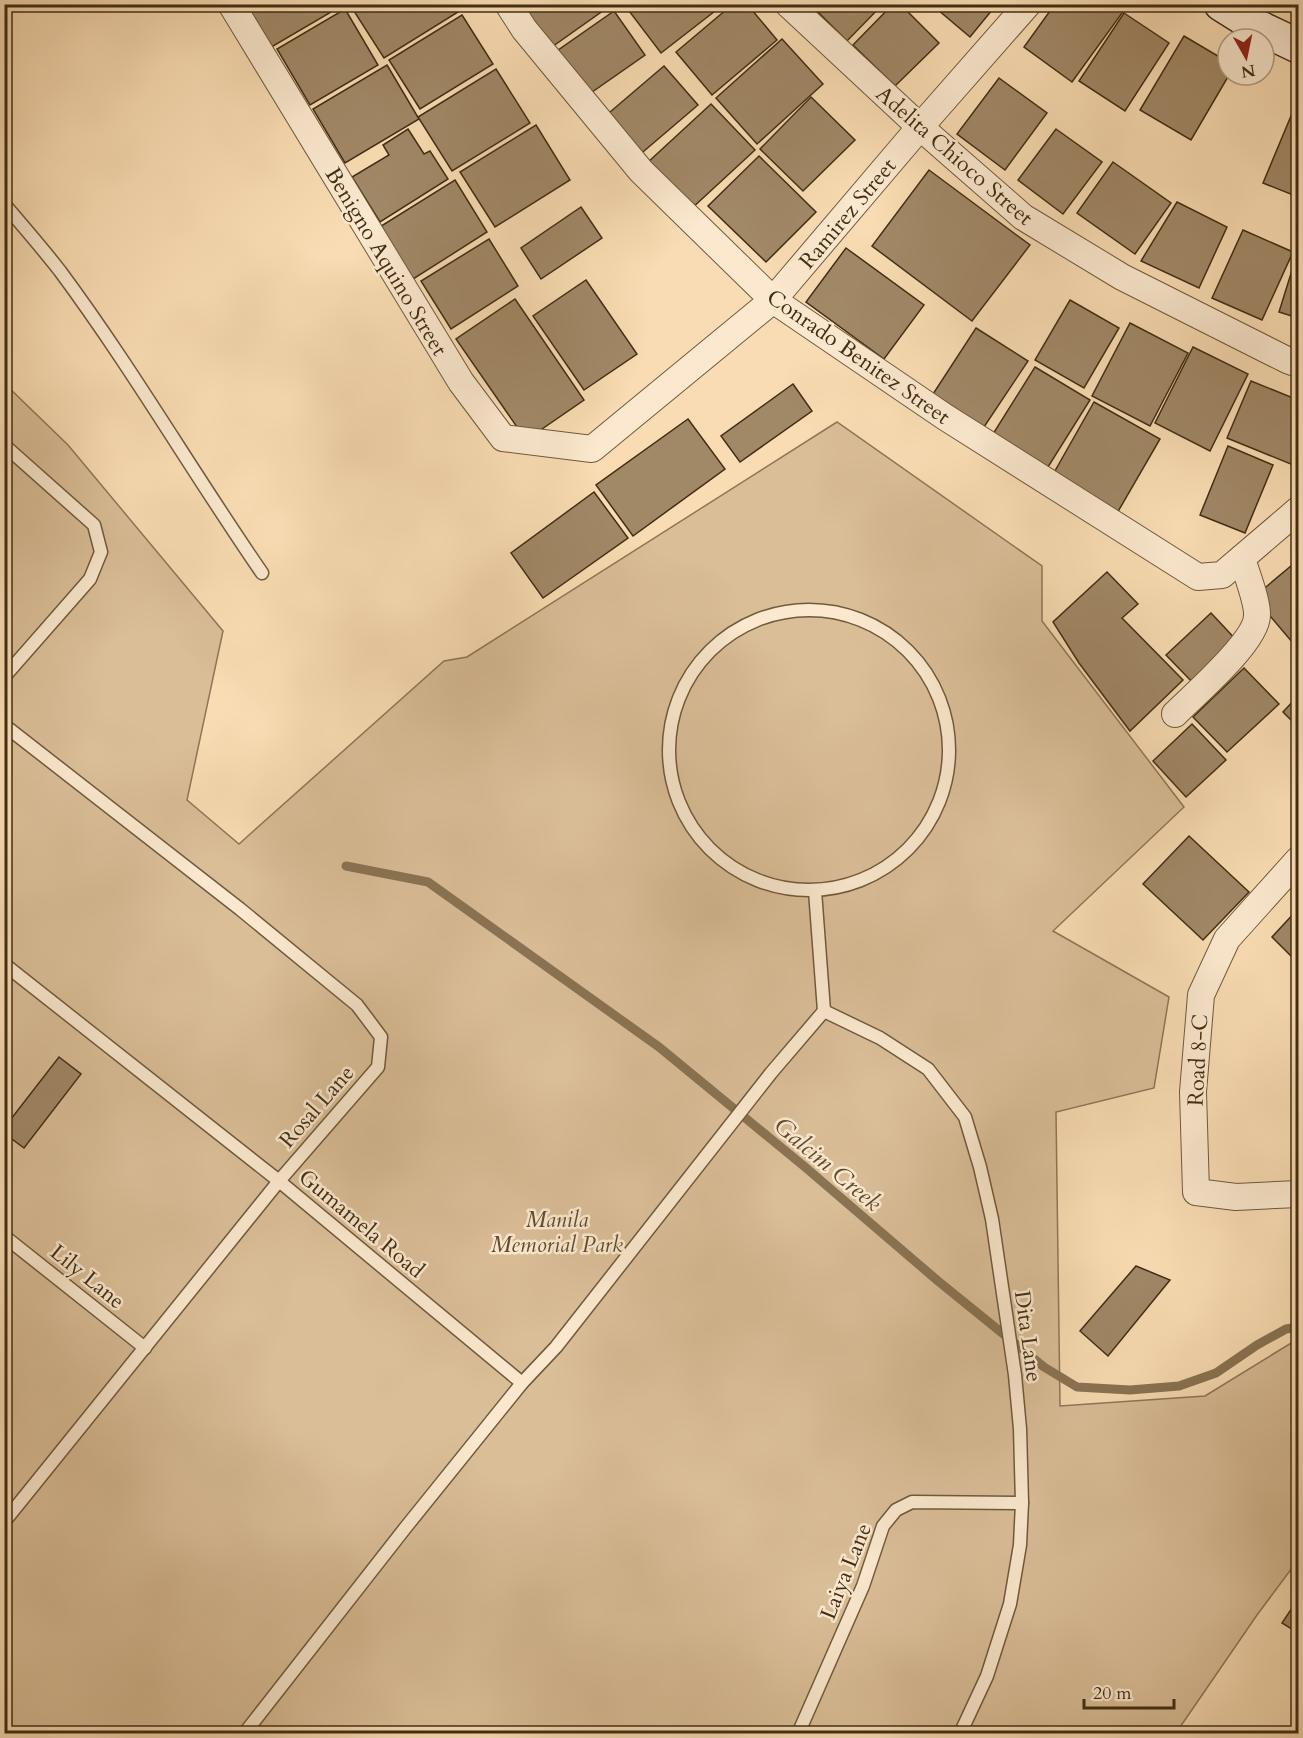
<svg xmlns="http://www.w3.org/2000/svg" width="1303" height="1738" viewBox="0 0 1303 1738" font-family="Cardo,serif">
  <rect width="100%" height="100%" fill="#f9dcb3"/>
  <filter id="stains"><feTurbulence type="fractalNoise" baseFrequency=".00333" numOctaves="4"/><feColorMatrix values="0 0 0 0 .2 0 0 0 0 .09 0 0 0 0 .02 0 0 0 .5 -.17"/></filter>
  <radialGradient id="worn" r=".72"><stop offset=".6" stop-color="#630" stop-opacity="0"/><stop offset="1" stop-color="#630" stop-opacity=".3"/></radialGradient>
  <path fill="#dabe98" stroke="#8e7656" stroke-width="1.5" d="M4,383L68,445L223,631L187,800L239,844L444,661L467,657L837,422L1042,566V621L1184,807L1053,931L1169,997L1154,1088L1056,1112L1060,1406L1205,1396L1296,1340L1298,1344V1560L1257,1615L1176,1733H5Z"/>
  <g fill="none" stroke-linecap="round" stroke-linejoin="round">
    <path stroke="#8a7353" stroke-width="9" d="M346,866L428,882L659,1047L805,1167L938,1281L1044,1367L1077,1387L1130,1390L1179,1386L1216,1373L1257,1345L1286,1329L1298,1327"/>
  </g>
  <g fill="#a18867" stroke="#412e14" stroke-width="1.5">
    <path d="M242,4H336L338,8L268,49Z"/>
    <path d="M358,4H453L458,12L384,58L352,8Z"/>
    <path d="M517,4H611V5L549,49Z"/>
    <path d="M630,4H724L661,53L626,7Z"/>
    <path d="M733,4H747L777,40L712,95L676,52Z"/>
    <path d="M810,4H883L847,41Z"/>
    <path d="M893,4H900L939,43L895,86L853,45Z"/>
    <path d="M931,4H997L970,37Z"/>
    <path d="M1055,4H1119L1125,9L1072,82L1024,47Z"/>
    <path d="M345,9L378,65L310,105L277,49Z"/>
    <path d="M614,11L645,55L585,97L554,53Z"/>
    <path d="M1124,13L1169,43L1125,111L1079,81Z"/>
    <path d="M462,15L493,64L420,109L389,60Z"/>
    <path d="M1184,36L1228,62L1229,75L1191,140L1140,110Z"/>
    <path d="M782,39L823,84L757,144L716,98Z"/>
    <path d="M387,65L419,119L345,163L313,109Z"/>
    <path d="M664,66L698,105L637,157L603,118Z"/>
    <path d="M496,69L530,123L452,171L418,117Z"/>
    <path d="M999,78L1047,113L1005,170L957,134Z"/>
    <path d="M811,97L855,140L803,191L760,149Z"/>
    <path d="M711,104L755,150L690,210L646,164Z"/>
    <path d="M1296,104L1298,105V197L1263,183Z"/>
    <path d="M536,125L570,180L495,227L460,172Z"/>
    <path d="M408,129L424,154L430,151L448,179L380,222L352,177L389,155L383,145Z"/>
    <path d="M1056,129L1102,162L1063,214L1018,180Z"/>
    <path d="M759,156L816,212L766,262L708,206Z"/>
    <path d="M1113,162L1171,203L1135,254L1077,213Z"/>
    <path d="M929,170L1030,245L972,321L872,246Z"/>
    <path d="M455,180L487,232L410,281L378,228Z"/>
    <path d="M1177,202L1227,227L1199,288L1141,261Z"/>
    <path d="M581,207L602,238L541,279L521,248Z"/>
    <path d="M1243,230L1293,252L1262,320L1212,298Z"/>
    <path d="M489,239L518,286L451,329L421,281Z"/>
    <path d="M846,248L924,305L884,359L806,302Z"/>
    <path d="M1298,251V318L1279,312Z"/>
    <path d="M586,280L637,354L584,390L533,316Z"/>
    <path d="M515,299L584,400L526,440L456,339Z"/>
    <path d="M1070,300L1119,328L1084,388L1035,360Z"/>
    <path d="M1130,323L1188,353L1150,426L1092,396Z"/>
    <path d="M976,328L1028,361L984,427L933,394Z"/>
    <path d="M1193,347L1248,374L1210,451L1155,423Z"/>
    <path d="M1035,367L1090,400L1048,467L993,434Z"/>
    <path d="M1251,381L1298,400V467L1227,438Z"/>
    <path d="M793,384L812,411L740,462L721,436Z"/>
    <path d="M1094,402L1160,439L1116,515L1051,478Z"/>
    <path d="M688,419L725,469L633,536L596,485Z"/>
    <path d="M1228,446L1273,465L1245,533L1200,515Z"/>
    <path d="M594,492L628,538L543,598L511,553Z"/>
    <path d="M1298,560V649L1254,597Z"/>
    <path d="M1107,572L1138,604L1122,618L1183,680L1130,731L1079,663L1053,622Z"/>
    <path d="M1211,613L1240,644L1196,686L1166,655Z"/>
    <path d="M1244,668L1279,704L1227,752L1193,717Z"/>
    <path d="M1298,696V727L1283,712Z"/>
    <path d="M1192,724L1226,760L1186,797L1153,761Z"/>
    <path d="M1189,836L1249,892L1203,940L1143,884Z"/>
    <path d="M1298,909V963L1272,937Z"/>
    <path d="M59,1057L81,1074L24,1148L4,1133V1128Z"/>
    <path d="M1136,1266L1170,1280L1108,1356L1080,1331Z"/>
    <path d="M1298,1599V1633L1282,1623Z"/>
  </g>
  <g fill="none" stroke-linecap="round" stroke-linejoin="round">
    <g stroke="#6f5a3c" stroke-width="15">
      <g id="lane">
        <path d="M4,204C23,226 42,248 60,271C132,368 193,473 262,573"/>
        <path d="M4,445L94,525L101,552L90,579L4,677"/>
        <circle cx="809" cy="750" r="140"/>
        <path d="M4,725L240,909L357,1005L381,1037L378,1067L279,1181L4,1522"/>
        <path d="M4,964L279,1181L522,1383"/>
        <path d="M824,1011L880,1038L928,1069L965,1117L980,1167L992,1219L1015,1375L1020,1429L1022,1503L1020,1545L1010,1604L987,1676L960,1734"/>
        <path d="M4,1236L145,1348"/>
        <path d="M244,1734L406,1527L522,1383L556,1347L771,1073L824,1011L815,891"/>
        <path d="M798,1734L863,1586L883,1526L896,1510L912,1502L1022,1503"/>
      </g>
    </g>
    <g stroke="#6f5a3c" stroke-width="28">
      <g id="street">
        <path d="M231,4L461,382L503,438L592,449L773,300L920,127L1028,4"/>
        <path d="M508,4L524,29L641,171L773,300L945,417L1198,577L1222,575L1298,510"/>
        <path d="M788,4L920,127L1023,217L1122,277L1287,360L1298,364"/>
        <path d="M1175,714C1195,694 1256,642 1257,616C1258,602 1246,573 1242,558"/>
        <path d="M1298,860L1227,939L1201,995L1193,1092L1196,1192L1236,1197L1298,1194"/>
      </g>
    </g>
    <g stroke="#412e14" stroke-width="36">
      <path id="secondary" d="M1221,4L1256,26L1298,46"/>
    </g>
    <use href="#lane" stroke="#fbe8ce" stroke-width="12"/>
    <use href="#street" stroke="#fbe8ce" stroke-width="26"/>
    <use href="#secondary" stroke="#fbe8ce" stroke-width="33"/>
  </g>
  <g text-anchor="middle" stroke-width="5" stroke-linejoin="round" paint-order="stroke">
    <g font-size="22" fill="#412e14" stroke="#fbe8ce">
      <text transform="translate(955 155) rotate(41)" y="8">Adelita Chioco Street</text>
      <text transform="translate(847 213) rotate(-50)" y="8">Ramirez Street</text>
      <text transform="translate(387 261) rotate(59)" y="8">Benigno Aquino Street</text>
      <text transform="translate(859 356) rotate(35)" y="8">Conrado Benitez Street</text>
      <text transform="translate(1197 1060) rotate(-87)" y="8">Road 8-C</text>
      <text transform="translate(316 1106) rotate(-49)" y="8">Rosal Lane</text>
      <text transform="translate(362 1223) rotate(40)" y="8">Gumamela Road</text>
      <text transform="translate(88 1276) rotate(39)" y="8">Lily Lane</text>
      <text transform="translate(1029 1336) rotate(82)" y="8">Dita Lane</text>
      <text transform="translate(845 1571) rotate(-68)" y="8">Laiya Lane</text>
    </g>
    <g font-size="22" font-style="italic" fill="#604b2e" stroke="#fbe8ce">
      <text x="557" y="1227">Manila<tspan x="557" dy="25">Memorial Park</tspan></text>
    </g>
    <g font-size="24" font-style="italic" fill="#5f4b2e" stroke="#fbe8ce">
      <text transform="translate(828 1164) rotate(40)" y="8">Galcim Creek</text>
    </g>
  </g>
  <rect width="1303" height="1738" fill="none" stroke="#f9dcb3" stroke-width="24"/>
  <rect x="6" y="6" width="1291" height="1726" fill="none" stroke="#412e14" stroke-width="3"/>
  <rect x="12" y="12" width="1279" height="1714" fill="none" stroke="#412e14" stroke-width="1.5"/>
  <g transform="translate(1246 57) rotate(171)"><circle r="28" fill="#fbe8ce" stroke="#b19e84" stroke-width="1.5"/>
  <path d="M0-4.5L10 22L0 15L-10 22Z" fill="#8f2418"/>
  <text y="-9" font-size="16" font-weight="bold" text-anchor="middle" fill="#412e14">N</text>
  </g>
  <path d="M1084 1699v9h90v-9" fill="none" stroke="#412e14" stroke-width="3"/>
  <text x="1093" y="1699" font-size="18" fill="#412e14" stroke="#fbe8ce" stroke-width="4.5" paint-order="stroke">20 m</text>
  <rect width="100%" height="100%" filter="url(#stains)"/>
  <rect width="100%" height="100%" fill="url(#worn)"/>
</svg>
